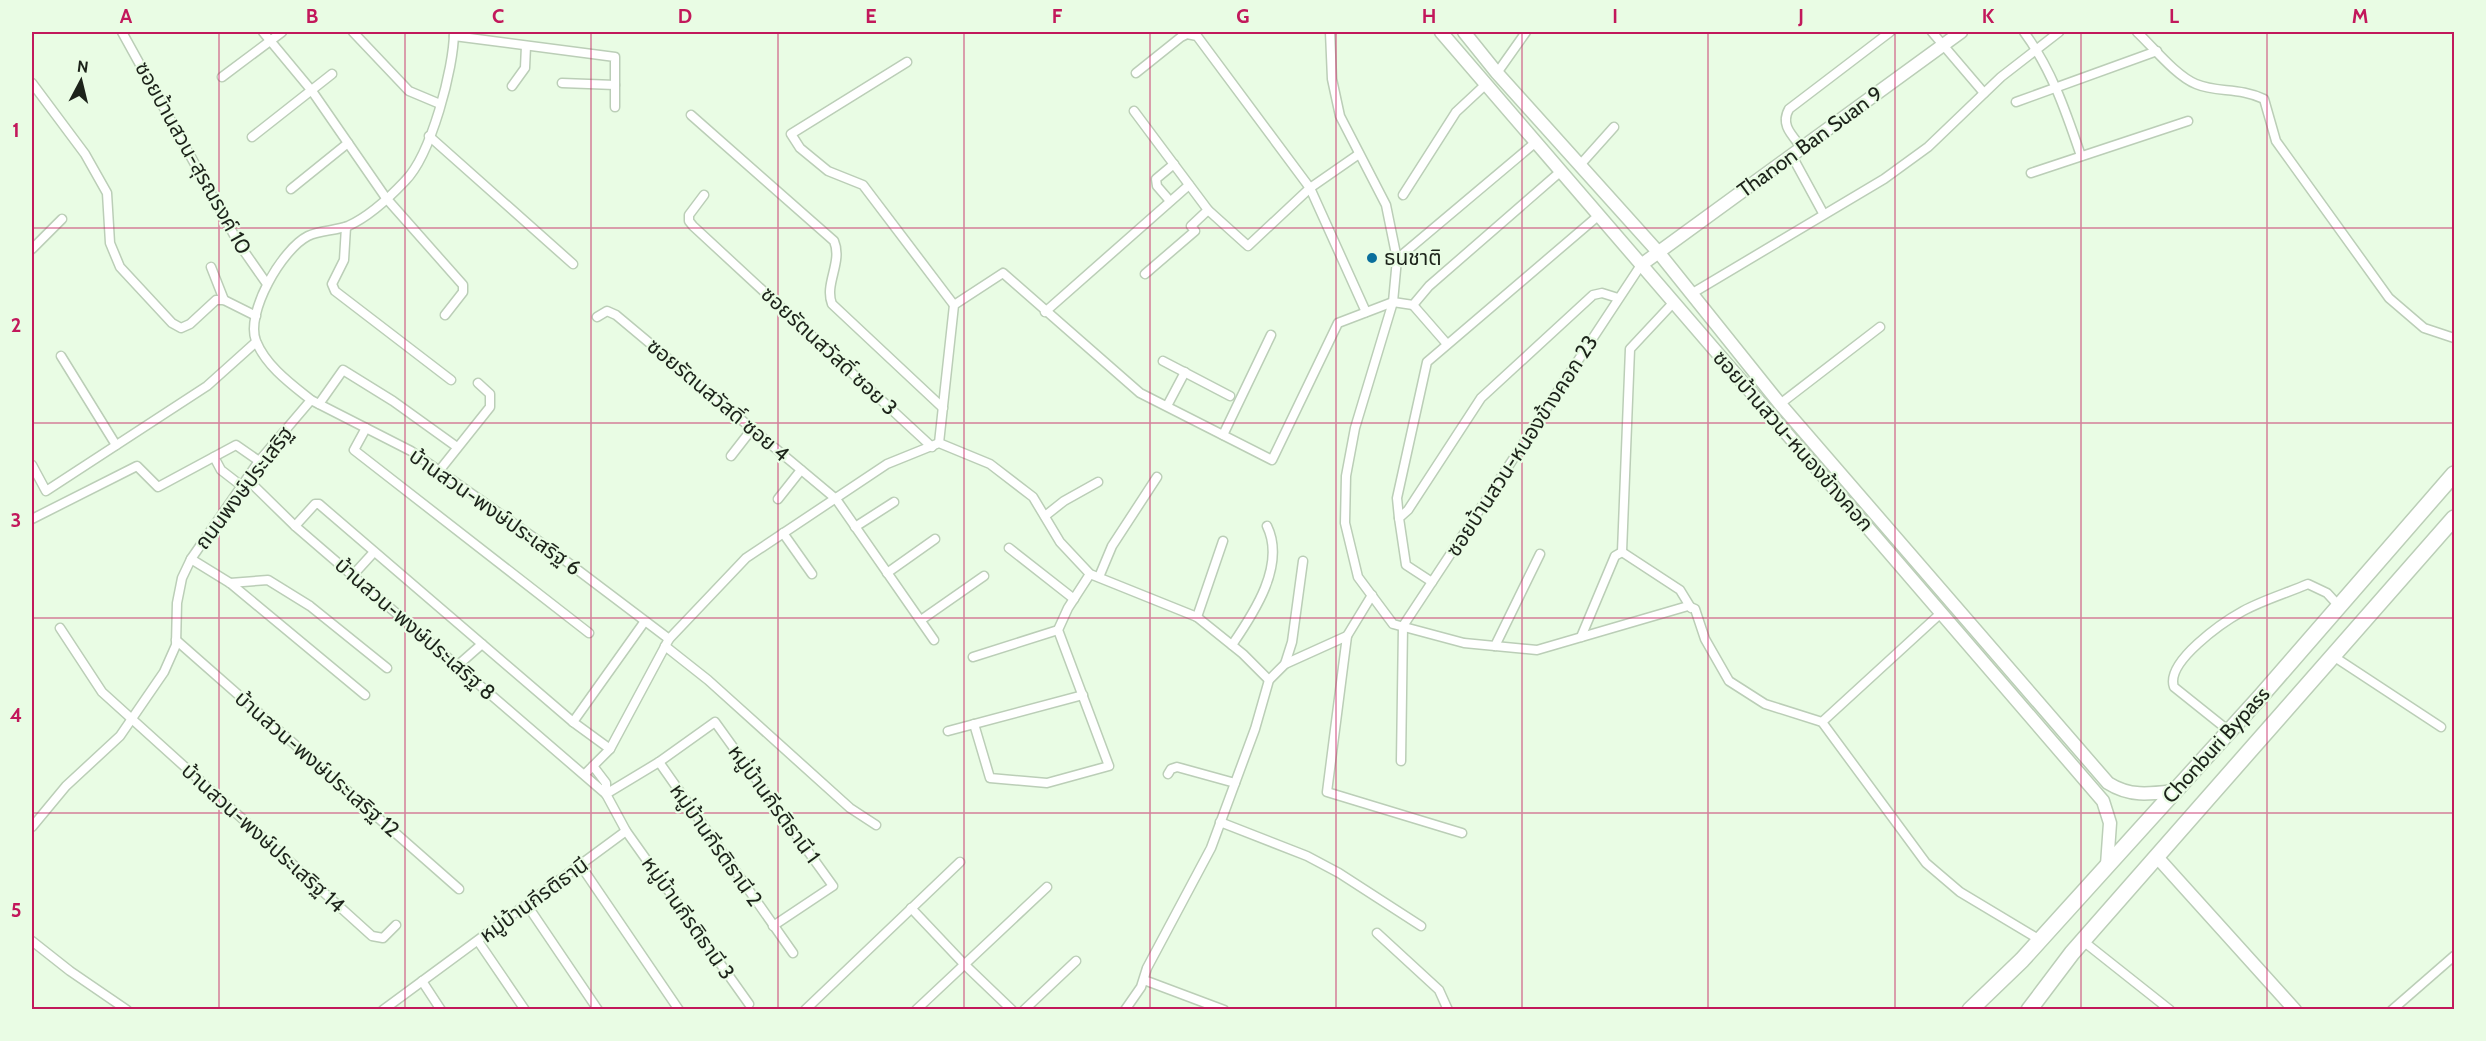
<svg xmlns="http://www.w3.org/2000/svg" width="2486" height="1041" viewBox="0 0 2486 1041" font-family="Cabin,'Noto Sans Thai',sans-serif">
  <rect width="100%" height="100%" fill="#e9fce4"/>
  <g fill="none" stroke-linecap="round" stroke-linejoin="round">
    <g stroke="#bbceb7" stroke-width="11">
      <g id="street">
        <path d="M122,32L239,244L267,284"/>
        <path d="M263,32L312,91L386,198L463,285V292L445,315"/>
        <path d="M353,32L409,91L440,104"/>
        <path d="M1330,32L1332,79L1340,116L1386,205L1397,259L1393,302L1355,428L1346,476L1345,523L1358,577L1393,624L1464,643L1537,650L1688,606L1695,609L1705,639L1729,681L1765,704L1822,722L1926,863L1960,892L2040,940"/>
        <path d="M1932,32L1984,93"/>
        <path d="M2024,32C2052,70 2066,112 2081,156"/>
        <path d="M2137,32C2153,47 2176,76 2196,84C2217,93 2239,87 2264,99L2276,141L2389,298L2424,328L2454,338"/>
        <path d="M454,36L615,57V107"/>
        <path d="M907,62L791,134L800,148L828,171L863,185L954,305"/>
        <path d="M1136,73L1181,37L1187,34L1197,36L1310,188L1366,312"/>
        <path d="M1497,73L1526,32"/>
        <path d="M222,77L282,32"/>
        <path d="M32,83L85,154L107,193L110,243L120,267L172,323L181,328L190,324L216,300H224L256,316"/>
        <path d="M562,83L615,85"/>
        <path d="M512,86L525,68L526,46"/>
        <path d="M2016,102L2157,51"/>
        <path d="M1134,111L1208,210L1248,246L1310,188L1359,154"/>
        <path d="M691,115L834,241C843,262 824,284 832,304L943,408"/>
        <path d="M429,136L573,264"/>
        <path d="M252,137L332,74"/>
        <path d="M1802,148C1792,135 1780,125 1789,109L1890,32"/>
        <path d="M1792,156L1823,213"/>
        <path d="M1580,165L1614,127"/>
        <path d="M2031,173L2188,121"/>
        <path d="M291,189L348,143"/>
        <path d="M704,195L689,215V221L693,226L932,447"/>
        <path d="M1403,195L1456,112L1485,85"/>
        <path d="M1170,201L1157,186L1156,179L1174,164"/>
        <path d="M346,227L344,260L332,284L335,291L451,380"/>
        <path d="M32,249L62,219"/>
        <path d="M1397,259L1536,142"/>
        <path d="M211,267L224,300"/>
        <path d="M1145,274L1195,231L1191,226L1208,210"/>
        <path d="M1691,294L1884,179L1928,147L2001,77L2059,32"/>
        <path d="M1413,305L1447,344"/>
        <path d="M1045,312L1189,185"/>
        <path d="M597,317L607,311L616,315L836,499L934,640"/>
        <path d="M61,356L116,445"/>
        <path d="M1163,361L1230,396"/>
        <path d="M311,400L411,451L550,549L669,639"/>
        <path d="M319,404L343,370L393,401L457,447"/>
        <path d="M1780,404L1880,327"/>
        <path d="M1167,406L1185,372"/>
        <path d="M366,428L354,450L589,633"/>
        <path d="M1223,435L1271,335"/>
        <path d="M939,443L954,305L1003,273L1140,393L1272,460L1338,323L1393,302L1413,305L1429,286L1560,172"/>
        <path d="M731,456L752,429"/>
        <path d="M214,457L221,470L243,487"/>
        <path d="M32,465L46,491L207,386L256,342"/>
        <path d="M439,471L490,407V394L478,383"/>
        <path d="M248,480L295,526L606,794L626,831L749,1004"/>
        <path d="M778,499L801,470"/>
        <path d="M1045,516L1064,501L1098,482"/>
        <path d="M1399,518L1397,498L1427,362L1598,216"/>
        <path d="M32,519L137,466L158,487L236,445L259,461"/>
        <path d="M295,526L315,504H319L573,722"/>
        <path d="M855,527L894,502"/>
        <path d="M783,533L812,574"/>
        <path d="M1009,548L1074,599"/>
        <path d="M1622,552L1630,349L1673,303"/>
        <path d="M1622,552L1680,590L1691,608"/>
        <path d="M191,559L230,583L365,695"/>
        <path d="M887,573L935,539"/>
        <path d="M353,575L374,552"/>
        <path d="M1099,577L1112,546L1157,477"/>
        <path d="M1432,582L1406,565L1399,518L1408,510L1481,398L1593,295L1602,293L1618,298"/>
        <path d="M230,583L268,580L310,606L387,668"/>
        <path d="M1197,617L1223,541"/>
        <path d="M921,620L984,576"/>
        <path d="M1403,626L1641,265"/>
        <path d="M60,628L102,692L372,936L383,938L396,925"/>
        <path d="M1347,636L1327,792L1462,833"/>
        <path d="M1581,637L1615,556L1622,552"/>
        <path d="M176,640L459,889"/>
        <path d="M1232,645C1254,613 1286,565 1267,526"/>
        <path d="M665,646L708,680L850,808L876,825"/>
        <path d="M1495,646L1540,554"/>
        <path d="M2333,656L2441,727"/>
        <path d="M973,657L1058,630"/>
        <path d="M1285,664L1292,642L1303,561"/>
        <path d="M457,666L482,644"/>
        <path d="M1822,722L1941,613"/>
        <path d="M974,724L990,778L1047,783L1109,766L1058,630L1068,608L1090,574"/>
        <path d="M948,731L1083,695"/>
        <path d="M2229,731L2174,687C2165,662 2223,622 2243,611C2263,600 2287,593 2308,584L2327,593L2339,606"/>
        <path d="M610,749L573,722L645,621"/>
        <path d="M1401,761L1403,626"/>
        <path d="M659,762L793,953"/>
        <path d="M593,766L606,783V794"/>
        <path d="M585,774L610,749L669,639L746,558L887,464L939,443L990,464L1033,497L1060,542L1090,574L1197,617L1243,654L1269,680"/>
        <path d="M1168,774L1171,769L1177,767L1235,783"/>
        <path d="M606,794L659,762L715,722L833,886L773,926"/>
        <path d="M1220,822L1307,856L1339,873L1421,926"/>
        <path d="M32,827L66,786L120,736L164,672L176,645L177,603L182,578L191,559L259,461L311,400C291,384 266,366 256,341C245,313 282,249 308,236C320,230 335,231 348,226C368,217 389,198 405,181C431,155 454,68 454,32"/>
        <path d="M581,866L679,1010"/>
        <path d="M527,905L598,1010"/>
        <path d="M911,908L964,964L1012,1010"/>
        <path d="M1377,933L1439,990L1448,1010"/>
        <path d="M32,941L70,971L127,1010"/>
        <path d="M478,941L525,1010"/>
        <path d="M2083,941L2170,1010"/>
        <path d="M1144,980L1224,1010"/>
        <path d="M422,981L441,1010"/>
        <path d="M383,1010L626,831"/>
        <path d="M805,1010L960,862"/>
        <path d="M916,1010L1047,887"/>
        <path d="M1024,1010L1076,961"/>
        <path d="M1125,1010L1141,987L1147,968L1211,848L1255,729L1269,680L1285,664L1347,636L1372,595"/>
        <path d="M2392,1010L2454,956"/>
      </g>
    </g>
    <g stroke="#bbceb7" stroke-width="15">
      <g id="secondary">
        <path d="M1441,32L2103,801L2110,823L2107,865"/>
        <path d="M1464,32L1497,73L1659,253L1780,404L2108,783C2130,797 2150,794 2174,791"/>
        <path d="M1641,265L1961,32"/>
        <path d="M2157,857L2295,1010"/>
      </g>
    </g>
    <g stroke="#bbceb7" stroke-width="18">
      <g id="highway">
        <path d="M1970,1010L2022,960L2261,696L2454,474"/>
        <path d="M2029,1010L2072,953L2454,518"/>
      </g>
    </g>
    <use href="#street" stroke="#fff" stroke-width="8"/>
    <use href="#secondary" stroke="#fff" stroke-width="12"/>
    <use href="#highway" stroke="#fff" stroke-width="15"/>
  </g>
  <path fill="none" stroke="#c2185b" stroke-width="1.5" stroke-opacity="0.55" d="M219,32V1010M405,32V1010M591,32V1010M778,32V1010M964,32V1010M1150,32V1010M1336,32V1010M1522,32V1010M1708,32V1010M1895,32V1010M2081,32V1010M2267,32V1010M32,228H2454M32,423H2454M32,618H2454M32,813H2454"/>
  <circle fill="#0a6f9c" stroke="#e9fce4" stroke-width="2" cx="1372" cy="258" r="6"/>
  <g text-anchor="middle" stroke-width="4.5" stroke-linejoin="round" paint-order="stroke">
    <g font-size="21" fill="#1c231a" stroke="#e9fce4">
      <text transform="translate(1810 142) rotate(-36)" y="7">Thanon Ban Suan 9</text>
      <text transform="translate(193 158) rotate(61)" y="7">ซอยบ้านสวน-สุรณรงค์ 10</text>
      <text transform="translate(829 351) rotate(43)" y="7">ซอยรัตนสวัสดิ์ ซอย 3</text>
      <text transform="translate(718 400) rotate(40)" y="7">ซอยรัตนสวัสดิ์ ซอย 4</text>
      <text transform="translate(1793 441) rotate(49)" y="7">ซอยบ้านสวน-หนองข้างคอก</text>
      <text transform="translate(1522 446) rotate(-57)" y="7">ซอยบ้านสวน-หนองข้างคอก 23</text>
      <text transform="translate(244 488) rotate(-53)" y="7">ถนนพงษ์ประเสริฐ</text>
      <text transform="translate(495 512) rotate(35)" y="7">บ้านสวน-พงษ์ประเสริฐ 6</text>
      <text transform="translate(415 629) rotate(41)" y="7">บ้านสวน-พงษ์ประเสริฐ 8</text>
      <text transform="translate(2216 745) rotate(-48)" y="7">Chonburi Bypass</text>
      <text transform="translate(317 764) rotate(41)" y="7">บ้านสวน-พงษ์ประเสริฐ 12</text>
      <text transform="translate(774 804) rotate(54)" y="7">หมู่บ้านกีรติธานี 1</text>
      <text transform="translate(263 838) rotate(42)" y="7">บ้านสวน-พงษ์ประเสริฐ 14</text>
      <text transform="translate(716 845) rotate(55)" y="7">หมู่บ้านกีรติธานี 2</text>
      <text transform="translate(534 900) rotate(-36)" y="7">หมู่บ้านกีรติธานี</text>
      <text transform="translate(688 918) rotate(55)" y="7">หมู่บ้านกีรติธานี 3</text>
    </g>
    <g font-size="21" fill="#1c231a" stroke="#e9fce4" text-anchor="start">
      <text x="1384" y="265">ธนชาติ</text>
    </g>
  </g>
  <rect width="2486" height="1041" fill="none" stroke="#e9fce4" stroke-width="66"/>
  <g transform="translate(81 81) rotate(7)" stroke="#e9fce4" stroke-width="4.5" paint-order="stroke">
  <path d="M0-4.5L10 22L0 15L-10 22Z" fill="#1c231a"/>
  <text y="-9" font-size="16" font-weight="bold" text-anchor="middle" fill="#1c231a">N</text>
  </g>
  <rect x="33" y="33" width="2420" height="975" fill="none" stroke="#c2185b" stroke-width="2"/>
  <g font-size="20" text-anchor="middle" font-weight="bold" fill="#c2185b">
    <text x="126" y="23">A</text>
    <text x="312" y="23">B</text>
    <text x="498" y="23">C</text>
    <text x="685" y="23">D</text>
    <text x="871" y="23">E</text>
    <text x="1057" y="23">F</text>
    <text x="1243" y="23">G</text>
    <text x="1429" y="23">H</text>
    <text x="1615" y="23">I</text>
    <text x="1801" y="23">J</text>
    <text x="1988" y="23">K</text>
    <text x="2174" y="23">L</text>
    <text x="2360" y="23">M</text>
    <text x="16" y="137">1</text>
    <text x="16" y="332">2</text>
    <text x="16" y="527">3</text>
    <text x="16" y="722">4</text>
    <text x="16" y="917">5</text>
  </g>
</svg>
